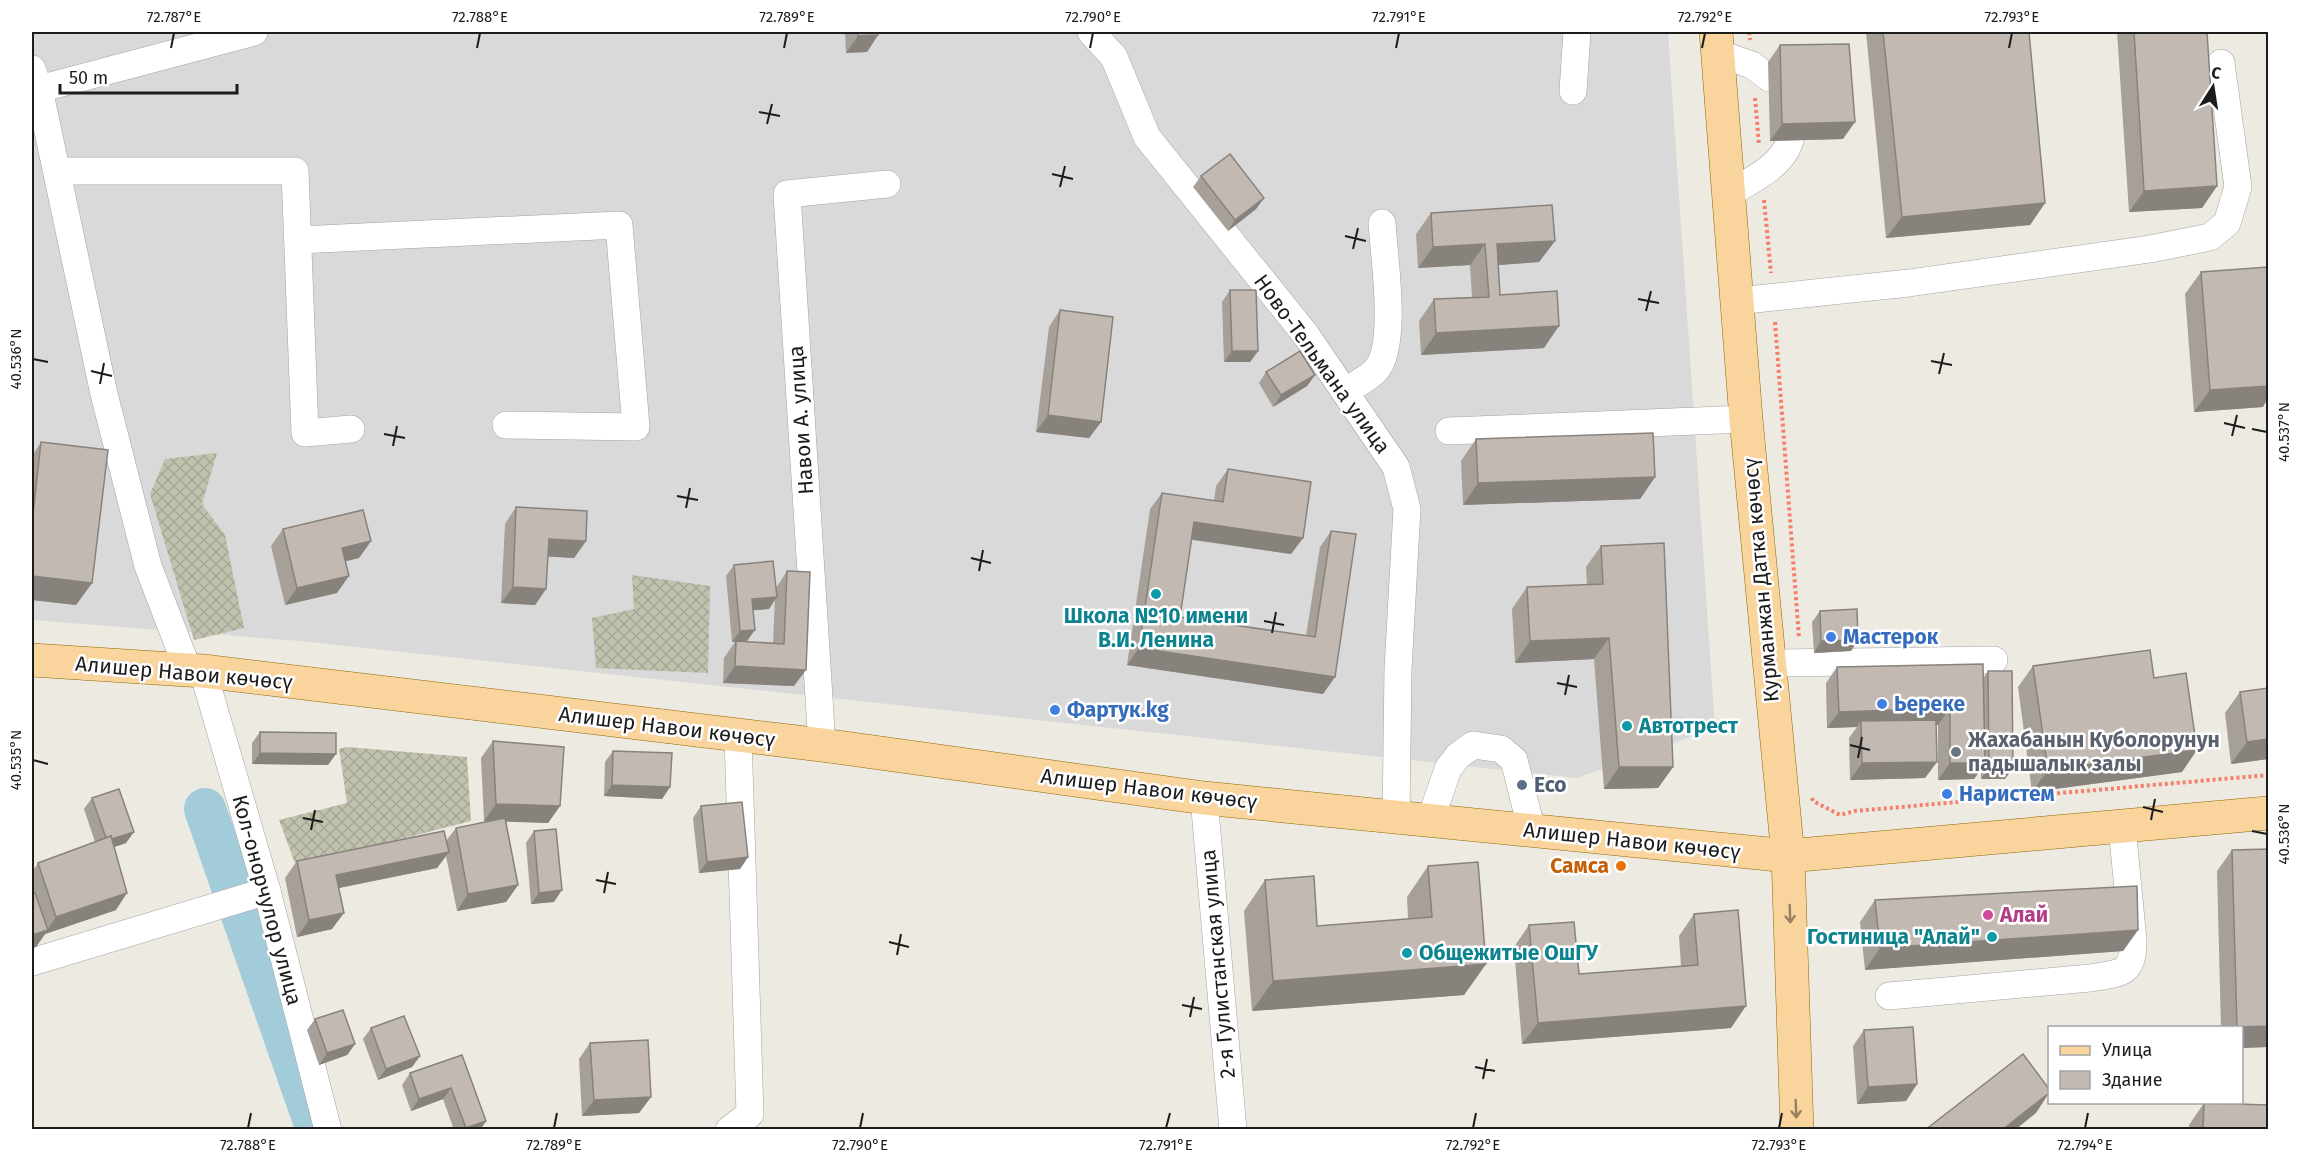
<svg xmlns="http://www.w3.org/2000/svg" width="2300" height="1161" viewBox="0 0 2300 1161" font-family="'Fira Sans',sans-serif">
  <defs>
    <pattern id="construction-cross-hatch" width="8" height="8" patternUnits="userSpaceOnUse" patternTransform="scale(1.5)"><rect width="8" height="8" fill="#c1c2ae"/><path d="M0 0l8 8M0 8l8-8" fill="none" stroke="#a5a695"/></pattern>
  </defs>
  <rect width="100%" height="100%" fill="#edeae2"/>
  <path fill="#dad9d9" d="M32,32H1668L1715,728L1577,778L300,641L32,620Z"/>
  <g fill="url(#construction-cross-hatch)">
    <path d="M217,453L202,504L225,535L244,628L194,640L150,494L165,459Z"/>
    <path d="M632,575L710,586L708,673L596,668L592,618L634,609Z"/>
    <path d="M347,747L467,757L471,821L296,866L279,820L347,803L339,749Z"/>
  </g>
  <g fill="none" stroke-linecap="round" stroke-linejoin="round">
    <path stroke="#a3ccda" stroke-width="42" d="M205,809L317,1130"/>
    <g stroke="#a3a3a3" stroke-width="28">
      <g id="minor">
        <path d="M1091,32L1114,57L1147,137L1306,335L1396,467L1407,509L1398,669L1396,818"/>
        <path d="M1717,53L1752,65L1769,78"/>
        <path d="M32,69L39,89L104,394L148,566L188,670"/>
        <path d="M39,89L254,32"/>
        <path d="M1573,91L1577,32"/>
        <path d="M57,171H295L305,433L351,429"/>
        <path d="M1728,194C1750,181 1783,166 1790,140"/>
        <path d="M298,240L619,225L636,427L506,425"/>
        <path d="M1737,301L1909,283L2150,249L2210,237L2227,223L2238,187L2221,63"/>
        <path d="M1345,392C1354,385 1368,379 1376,370C1398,346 1384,256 1382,223"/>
        <path d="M1449,431L1746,419"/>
        <path d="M1769,663L1994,660"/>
        <path d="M203,671L267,891L328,1130"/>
        <path d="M822,745L787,194L887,184"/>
        <path d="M1204,798L1233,1130"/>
        <path d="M1430,821L1448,769L1458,756L1473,745L1501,749L1514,760L1532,831"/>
        <path d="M32,962L267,891"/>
        <path d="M1889,996L2090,978C2120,973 2134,975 2133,940L2122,827"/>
        <path d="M729,1130L750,1114L738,736"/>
      </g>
    </g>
    <g stroke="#916804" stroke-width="34">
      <g id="major">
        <path d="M1716,32L1746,419L1788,856L1797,1130"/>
        <path d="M32,660L203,671L822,745L1204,798L1788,856L2268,813"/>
      </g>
    </g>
    <g stroke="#f67f6b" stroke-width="4" stroke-dasharray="3 3" stroke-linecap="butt">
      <path d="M1749,32L1750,40"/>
      <path d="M1755,98L1759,145"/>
      <path d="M1764,200L1771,273"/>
      <path d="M1775,322L1799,638"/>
      <path d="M1812,798L1813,801L1840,815L1855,811L2268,775"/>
    </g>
    <use href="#minor" stroke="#fff" stroke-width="27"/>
    <use href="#major" stroke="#f9d49c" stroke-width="33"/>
  </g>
  <g fill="#a7a099" fill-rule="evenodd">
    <path d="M845,32H878V35L867,52L846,53Z"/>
    <path d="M1866,32H2029L2045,203L2030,225L1886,238Z"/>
    <path d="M2117,32H2207L2217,186L2202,208L2129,212Z"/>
    <path d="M1780,45L1843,139L1770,141L1768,62Z"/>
    <path d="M1201,176L1264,198L1256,209L1228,231L1193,187Z"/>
    <path d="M1431,213L1555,241L1539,262L1498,265L1500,295L1544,348L1421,355L1419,321L1434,299L1472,297L1470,265L1418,268L1416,234Z"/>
    <path d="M2201,272L2263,407L2194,412L2185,294Z"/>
    <path d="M1230,290L1258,351L1250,362H1224L1222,302Z"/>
    <path d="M1060,310L1101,422L1089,438L1036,432L1049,327Z"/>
    <path d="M1266,372L1315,375L1307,386L1273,407L1259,383Z"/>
    <path d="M1476,439L1655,477L1640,499L1463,505L1461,461Z"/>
    <path d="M41,442L92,583L76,605L32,600V456Z"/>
    <path d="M1228,469L1303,538L1291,554L1192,540L1180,617L1306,636L1320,547L1331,531L1323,694L1127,665L1150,509L1162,493L1214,500L1216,486Z"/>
    <path d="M516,507L586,541L574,558L548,556L546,589L535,605L501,603L505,524Z"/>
    <path d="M283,529L371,541L359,558L345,561L337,593L285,605L271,546Z"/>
    <path d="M1601,546L1673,767L1658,788L1604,789L1594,659L1515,663L1512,609L1527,587L1587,585L1586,567Z"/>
    <path d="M734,565L776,588L787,571L794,686L723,683L724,658L735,642H732L726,576ZM775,599L773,643L739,642L747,641L753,610L769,609Z"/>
    <path d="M1820,611L1858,640L1851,651L1814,653L1812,622Z"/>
    <path d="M2033,666L2154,678L2182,772L2032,792L2018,687Z"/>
    <path d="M1837,667L1984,677L1988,671L2005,779H1981V769L1974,779L1938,780V725H1936L1925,778L1850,780L1849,738L1857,727L1827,728L1826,683Z"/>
    <path d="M2268,688V759L2231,764L2225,713L2240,692Z"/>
    <path d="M260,732L328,765L252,764V743Z"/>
    <path d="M493,741L560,806L548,823L506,821L518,885L506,902L457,911L446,856L437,868L339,888L332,929L297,937L285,878L297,861L446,841L456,828L492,821H484L481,758Z"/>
    <path d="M613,751L670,787L662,799L604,796L605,762Z"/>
    <path d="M92,798L126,843L114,847L116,910L45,934L36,947L32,948V872L38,863L95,842L84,809Z"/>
    <path d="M701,806L748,857L740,869L699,873L693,818Z"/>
    <path d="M534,831L554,902L531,904L526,843Z"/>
    <path d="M2268,849V1047L2241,1048V1028H2221L2217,871L2232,850Z"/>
    <path d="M1428,866L1486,964L1464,995L1252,1011L1244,911L1265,880L1317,926L1408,919L1407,897Z"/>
    <path d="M1875,900L2138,930L2123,951L1865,970L1860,922Z"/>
    <path d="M1694,914L1731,1028L1522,1044L1514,947L1529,925L1579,974L1681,966L1679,936Z"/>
    <path d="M315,1019L355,1044L347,1055L319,1065L307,1030Z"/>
    <path d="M371,1028L420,1056L412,1067L378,1080L363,1039Z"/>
    <path d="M1864,1030L1917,1084L1906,1101L1857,1104L1853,1046Z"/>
    <path d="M590,1043L651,1097L639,1113L582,1116L579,1059Z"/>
    <path d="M462,1055L486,1121L480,1130H454L443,1099L411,1111L402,1085L410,1073Z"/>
    <path d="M2204,1103L2268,1130H2189V1125Z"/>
  </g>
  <g fill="#88827d">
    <path d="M878,35L867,52L846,53L858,36Z"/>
    <path d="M1855,122L1843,139L1770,141L1782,124Z"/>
    <path d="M2217,186L2202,208L2129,212L2144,191Z"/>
    <path d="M1264,198L1256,209L1228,231L1235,220Z"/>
    <path d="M2045,203L2030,225L1886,238L1902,217Z"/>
    <path d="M1555,241L1539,262L1487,266L1497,244Z"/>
    <path d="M1485,244L1470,265L1418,268L1433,247Z"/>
    <path d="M1559,326L1544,348L1421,355L1436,333Z"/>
    <path d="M1232,351H1258L1250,362H1224Z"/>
    <path d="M1315,375L1307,386L1273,407L1281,395Z"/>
    <path d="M2268,386V398L2263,407L2194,412L2210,390Z"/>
    <path d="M1048,415L1101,422L1089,438L1036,432Z"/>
    <path d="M1655,477L1640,499L1463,505L1478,483Z"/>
    <path d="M1194,522L1303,538L1291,554L1183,538Z"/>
    <path d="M549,539L586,541L574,558L537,556Z"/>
    <path d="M371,541L359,558L331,565L342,548Z"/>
    <path d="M32,576L92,583L76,605L32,600Z"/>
    <path d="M349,576L337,593L285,605L297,588Z"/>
    <path d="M513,587L546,589L535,605L501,603Z"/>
    <path d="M777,597L769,609L744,611L752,599Z"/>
    <path d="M755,630L747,641L732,642L740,631Z"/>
    <path d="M1609,638L1594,659L1515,663L1530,641Z"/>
    <path d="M1858,640L1851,651L1814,653L1821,641Z"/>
    <path d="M1139,648L1335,677L1323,694L1127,665Z"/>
    <path d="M735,666L806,670L794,686L723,683Z"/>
    <path d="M1950,708L1938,725L1861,727V721L1857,727L1827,728L1839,712Z"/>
    <path d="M2268,739V759L2231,764L2247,742Z"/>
    <path d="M2197,750L2182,772L2032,792L2048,770Z"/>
    <path d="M260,753L336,754L328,765L252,764Z"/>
    <path d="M1937,762L1925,778L1850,780L1862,763Z"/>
    <path d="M1950,763H1985L1974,779L1938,780Z"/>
    <path d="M1619,767H1673L1658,788L1604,789Z"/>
    <path d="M1989,768H2013L2005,779H1981Z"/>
    <path d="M612,785L670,787L662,799L604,796Z"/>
    <path d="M496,804L560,806L548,823L484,821Z"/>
    <path d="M134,832L126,843L99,852L107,841Z"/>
    <path d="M449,852L437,868L324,891L336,875Z"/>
    <path d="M748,857L740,869L699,873L707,862Z"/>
    <path d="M518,885L506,902L457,911L468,894Z"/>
    <path d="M562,890L554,902L531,904L539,893Z"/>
    <path d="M127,893L116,910L45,934L36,947L32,948V935L47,930L56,917Z"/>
    <path d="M344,913L332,929L297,937L309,920Z"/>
    <path d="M2138,930L2123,951L1865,970L1880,948Z"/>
    <path d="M1486,964L1464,995L1252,1011L1273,981Z"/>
    <path d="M1746,1006L1731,1028L1522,1044L1538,1023Z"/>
    <path d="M2268,1026V1047L2241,1048V1028H2236L2237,1027Z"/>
    <path d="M355,1044L347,1055L319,1065L327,1053Z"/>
    <path d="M420,1056L412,1067L378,1080L386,1069Z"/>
    <path d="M1917,1084L1906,1101L1857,1104L1868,1087Z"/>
    <path d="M451,1088L443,1099L411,1111L419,1099Z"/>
    <path d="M2049,1093L2036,1113L2015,1130H2002Z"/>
    <path d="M651,1097L639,1113L582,1116L594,1100Z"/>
    <path d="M486,1121L480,1130H465L466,1128Z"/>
  </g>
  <g fill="#c2bab2" stroke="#88827d" stroke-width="1.5">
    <path d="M858,32H878V35L858,36Z"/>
    <path d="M1883,32H2029L2045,203L1902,217Z"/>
    <path d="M2134,32H2207L2217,186L2144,191Z"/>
    <path d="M1849,44L1855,122L1782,124L1780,45Z"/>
    <path d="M1230,154L1264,198L1235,220L1201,176Z"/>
    <path d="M1552,205L1555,241L1497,244L1500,295L1557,291L1559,326L1436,333L1434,299L1489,297L1485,244L1433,247L1431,213Z"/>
    <path d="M2268,267V386L2210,390L2201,272Z"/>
    <path d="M1230,290H1256L1258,351H1232Z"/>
    <path d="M1060,310L1113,317L1101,422L1048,415Z"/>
    <path d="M1300,351L1315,375L1281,395L1266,372Z"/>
    <path d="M1653,433L1655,477L1478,483L1476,439Z"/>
    <path d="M41,442L108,450L92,583L32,576V523Z"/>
    <path d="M1228,469L1311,482L1303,538L1194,522L1180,617L1315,637L1331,531L1356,534L1335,677L1139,648L1162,493L1223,502Z"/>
    <path d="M516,507L587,511L586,541L549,539L546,589L513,587Z"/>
    <path d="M363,510L371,541L342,548L349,576L297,588L283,529Z"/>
    <path d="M1664,543L1673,767H1619L1609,638L1530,641L1527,587L1603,584L1601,546Z"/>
    <path d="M773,561L777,597L752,599L755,630L740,631L734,565Z"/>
    <path d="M787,571L810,572L806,670L735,666L736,641L784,644Z"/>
    <path d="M1857,609L1858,640L1821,641L1820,611Z"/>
    <path d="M2150,650L2154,678L2186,673L2197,750L2048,770L2033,666Z"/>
    <path d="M1983,664L1985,763H1950V708L1839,712L1837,667Z"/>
    <path d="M1988,671H2012L2013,768H1989Z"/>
    <path d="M2268,688V739L2247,742L2240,692Z"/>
    <path d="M1936,720L1937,762L1862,763L1861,721Z"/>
    <path d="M260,732L336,733V754L260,753Z"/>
    <path d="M493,741L564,747L560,806L496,804Z"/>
    <path d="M613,751L672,753L670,787L612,785Z"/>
    <path d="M119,789L134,832L112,839L111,836L106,838L92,798Z"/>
    <path d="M742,802L748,857L707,862L701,806Z"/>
    <path d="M505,818L518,885L468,894L456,828Z"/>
    <path d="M556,829L562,890L539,893L534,831Z"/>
    <path d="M444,831L449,852L336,875L344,913L309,920L297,861Z"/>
    <path d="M111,836L127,893L56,917L38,863Z"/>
    <path d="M2268,849V1026L2237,1027L2232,850Z"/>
    <path d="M1478,862L1486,964L1273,981L1265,880L1314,876L1317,926L1432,917L1428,866Z"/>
    <path d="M2137,886L2138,930L1880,948L1875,900Z"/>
    <path d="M35,893L48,930L32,935V894Z"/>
    <path d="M1738,910L1746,1006L1538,1023L1529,925L1574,922L1579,974L1698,965L1694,914Z"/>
    <path d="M343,1010L355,1044L327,1053L315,1019Z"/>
    <path d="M404,1016L420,1056L386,1069L371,1028Z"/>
    <path d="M1913,1027L1917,1084L1868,1087L1864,1030Z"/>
    <path d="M648,1040L651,1097L594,1100L590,1043Z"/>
    <path d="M2023,1054L2049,1089V1093L2002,1130H1925Z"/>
    <path d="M462,1055L486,1121L466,1128L451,1088L419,1099L410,1073Z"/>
    <path d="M2204,1103L2268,1105V1130H2203Z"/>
  </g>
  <defs><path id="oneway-shaft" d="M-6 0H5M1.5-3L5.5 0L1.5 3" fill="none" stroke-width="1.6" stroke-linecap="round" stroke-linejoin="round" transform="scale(1.5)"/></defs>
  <g stroke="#968162">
    <use href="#oneway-shaft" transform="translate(1790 914) rotate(88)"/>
    <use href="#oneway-shaft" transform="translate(1796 1109) rotate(88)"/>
  </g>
  <path fill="none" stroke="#1c1c1c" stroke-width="2" d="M171,48L174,33M477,48L480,33M784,48L787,33M1090,48L1093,33M1396,48L1399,33M1702,48L1705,33M2009,48L2012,33M759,112L780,116M767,124L772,104M1052,174L1073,179M1060,187L1065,166M1345,236L1366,241M1353,249L1358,228M1638,299L1659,303M1646,311L1651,291M33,359L48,362M1931,361L1952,365M91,371L112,376M1939,374L1944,353M100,384L104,363M2224,423L2245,428M2252,429L2267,432M384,434L405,438M2232,436L2237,415M393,446L397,426M677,496L698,500M686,508L690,488M971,558L991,563M979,571L983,550M1264,621L1284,625M1272,633L1276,612M1557,683L1577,687M1565,695L1569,675M1850,745L1870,750M1858,758L1862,737M33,760L48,764M2143,807L2163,812M303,818L323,822M2151,820L2155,799M311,830L315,810M2252,831L2267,834M596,880L616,884M604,893L608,872M889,942L909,947M897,955L901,934M1182,1005L1202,1009M1190,1017L1194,997M1475,1067L1495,1071M1483,1079L1487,1059M248,1128L251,1113M554,1128L557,1113M860,1128L863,1113M1166,1128L1170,1113M1473,1128L1476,1113M1779,1128L1782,1113M2085,1128L2088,1113"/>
  <g fill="#0f9aa8" stroke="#fff" stroke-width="2">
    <circle cx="1156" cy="594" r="6"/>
    <circle cx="1627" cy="726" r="6"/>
    <circle cx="1992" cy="937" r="6"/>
    <circle cx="1407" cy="953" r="6"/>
  </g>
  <g fill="#3f7fe0" stroke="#fff" stroke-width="2">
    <circle cx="1831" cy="637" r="6"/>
    <circle cx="1882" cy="704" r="6"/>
    <circle cx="1055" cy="710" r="6"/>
    <circle cx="1947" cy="794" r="6"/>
  </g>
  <circle fill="#6b7280" stroke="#fff" stroke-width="2" cx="1956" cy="752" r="6"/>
  <circle fill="#5c6f8a" stroke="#fff" stroke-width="2" cx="1522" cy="785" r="6"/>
  <circle fill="#e8710a" stroke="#fff" stroke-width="2" cx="1621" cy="866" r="6"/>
  <circle fill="#d1479c" stroke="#fff" stroke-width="2" cx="1988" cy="915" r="6"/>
  <g text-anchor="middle" stroke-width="5" stroke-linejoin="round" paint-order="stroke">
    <g font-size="21" fill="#1c1c1c" stroke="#fff">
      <text transform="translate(1322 364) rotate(54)" y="7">Ново-Тельмана улица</text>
      <text transform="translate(801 420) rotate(-94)" y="7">Навои А. улица</text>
      <text transform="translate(1761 580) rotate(-95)" y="7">Курманжан Датка көчөсү</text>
      <text transform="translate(184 673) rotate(5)" y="7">Алишер Навои көчөсү</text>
      <text transform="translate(667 727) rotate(7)" y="7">Алишер Навои көчөсү</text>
      <text transform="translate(1149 789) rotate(7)" y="7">Алишер Навои көчөсү</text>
      <text transform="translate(1632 841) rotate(6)" y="7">Алишер Навои көчөсү</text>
      <text transform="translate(267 900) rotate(75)" y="7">Кол-онорчулор улица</text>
      <text transform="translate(1218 964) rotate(-95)" y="7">2-я Гулистанская улица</text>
    </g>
    <g font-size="21" font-weight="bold" fill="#0d838f" stroke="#fff" text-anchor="start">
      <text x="1156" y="623" text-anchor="middle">Школа №10 имени<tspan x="1156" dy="24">В.И. Ленина</tspan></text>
      <text x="1639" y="733">Автотрест</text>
      <text x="1980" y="944" text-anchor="end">Гостиница "Алай"</text>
      <text x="1419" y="960">Общежитые ОшГУ</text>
    </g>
    <g font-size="21" font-weight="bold" fill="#366cbe" stroke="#fff" text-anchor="start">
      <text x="1843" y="644">Мастерок</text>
      <text x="1894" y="711">Ьереке</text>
      <text x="1067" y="717">Фартук.kg</text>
      <text x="1959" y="801">Наристем</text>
    </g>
    <g font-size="21" font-weight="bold" fill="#5b616d" stroke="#fff" text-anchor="start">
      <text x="1968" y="747">Жахабанын Куболорунун<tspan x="1968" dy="24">падышалык залы</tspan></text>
    </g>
    <g font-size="21" font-weight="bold" fill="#4e5e75" stroke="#fff" text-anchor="start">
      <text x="1534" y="792">Есо</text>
    </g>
    <g font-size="21" font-weight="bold" fill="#c56008" stroke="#fff" text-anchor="end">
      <text x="1609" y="873">Самса</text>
    </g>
    <g font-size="21" font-weight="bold" fill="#b23c85" stroke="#fff" text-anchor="start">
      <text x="2000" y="922">Алай</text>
    </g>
  </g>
  <rect width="2300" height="1161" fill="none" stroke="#ffffff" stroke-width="66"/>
  <rect x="2048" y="1026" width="195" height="78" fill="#ffffff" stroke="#a4a4a4" stroke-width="1.5"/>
  <rect x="2060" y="1046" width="30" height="9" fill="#f9d49c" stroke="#a4a4a4" stroke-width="1.5"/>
  <text x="2102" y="1056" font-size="18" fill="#1c1c1c">Улица</text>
  <rect x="2060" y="1071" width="30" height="18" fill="#c2bab2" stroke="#a4a4a4" stroke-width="1.5"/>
  <text x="2102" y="1086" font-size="18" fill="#1c1c1c">Здание</text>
  <g transform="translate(2213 87) rotate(12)" stroke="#ffffff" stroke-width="4.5" paint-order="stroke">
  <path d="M0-4.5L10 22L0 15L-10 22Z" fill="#1c1c1c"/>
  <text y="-9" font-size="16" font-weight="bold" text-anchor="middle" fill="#1c1c1c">С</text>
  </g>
  <path d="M60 84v9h177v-9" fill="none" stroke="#1c1c1c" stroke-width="3"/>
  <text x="69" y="84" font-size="18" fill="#1c1c1c" stroke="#ffffff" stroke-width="4.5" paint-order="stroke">50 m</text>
  <rect x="33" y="33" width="2234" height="1095" fill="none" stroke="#1c1c1c" stroke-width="2"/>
  <g font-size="15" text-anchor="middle" fill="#1c1c1c">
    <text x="174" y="22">72.787°E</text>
    <text x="480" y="22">72.788°E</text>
    <text x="787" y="22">72.789°E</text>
    <text x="1093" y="22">72.790°E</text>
    <text x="1399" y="22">72.791°E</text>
    <text x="1705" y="22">72.792°E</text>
    <text x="2012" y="22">72.793°E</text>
    <text transform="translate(16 359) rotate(-90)" y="5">40.536°N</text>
    <text transform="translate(2284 432) rotate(-90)" y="5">40.537°N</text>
    <text transform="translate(16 760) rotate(-90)" y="5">40.535°N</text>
    <text transform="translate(2284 834) rotate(-90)" y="5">40.536°N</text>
    <text x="248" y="1150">72.788°E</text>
    <text x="554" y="1150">72.789°E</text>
    <text x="860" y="1150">72.790°E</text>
    <text x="1166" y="1150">72.791°E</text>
    <text x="1473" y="1150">72.792°E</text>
    <text x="1779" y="1150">72.793°E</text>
    <text x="2085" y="1150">72.794°E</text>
  </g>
</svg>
